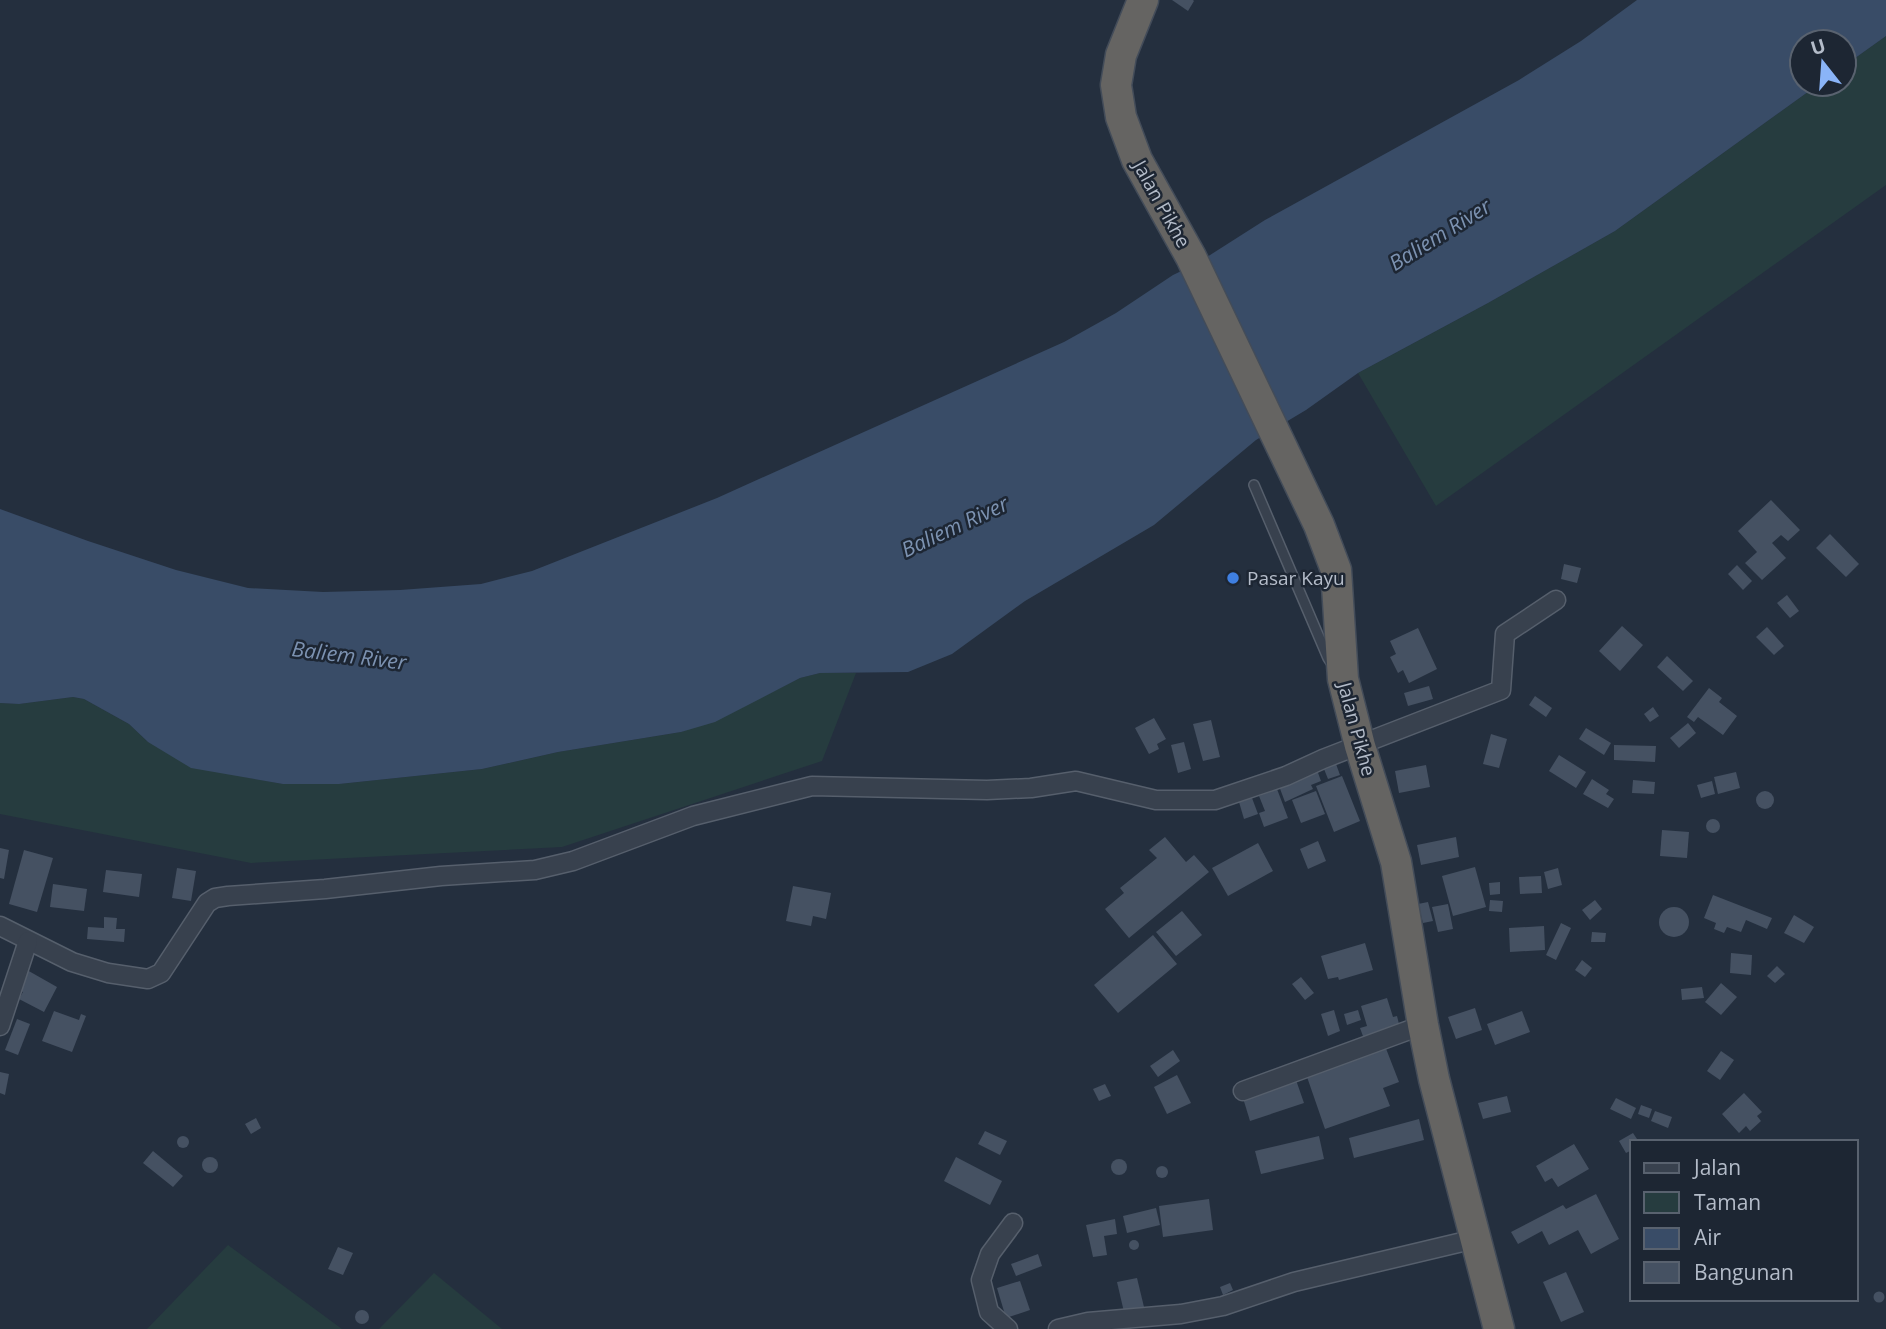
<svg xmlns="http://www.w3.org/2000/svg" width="1886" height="1329" viewBox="0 0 1886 1329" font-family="'Open Sans',sans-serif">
  <rect width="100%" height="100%" fill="#242f3e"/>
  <g fill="#263c3f">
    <path d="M1886,36V185L1436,506L1358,373L1488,303L1615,231L1819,84H1844V66Z"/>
    <path d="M820,673H856L822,761L562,847L251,863L0,814V703L19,704L73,697L84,699L129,724L148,742L245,777L283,784H339L482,769L558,752L681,732L768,694L800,678Z"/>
    <path d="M228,1245L342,1329H147Z"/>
    <path d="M434,1273L502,1329H379Z"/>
  </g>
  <path fill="#394c67" d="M1637,0H1886V36L1844,66V42H1802V84H1819L1615,231L1488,303L1358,373L1306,410L1256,440L1154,525L1025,601L952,654L908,672L820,673L800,678L715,722L681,732L558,752L482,769L339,784H283L191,768L148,742L129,724L84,699L73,697L19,704L0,703V509L88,541L176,570L248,588L323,592L400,590L481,584L532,571L717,498L1064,342L1116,313L1173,275L1196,264L1265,220L1519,80L1581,41Z"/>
  <g fill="#455162">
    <path d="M1172,0H1193L1194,1L1188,11Z"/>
    <path d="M1771,500L1800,530L1788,541L1781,535L1772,543L1786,558L1762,580L1745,563L1757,552L1738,531Z"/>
    <path d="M1830,534L1859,564L1846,577L1816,548Z"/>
    <path d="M1564,564L1581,568L1577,583L1561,579Z"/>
    <path d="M1737,565L1752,581L1743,590L1728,574Z"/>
    <path d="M1787,595L1799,611L1790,618L1777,603Z"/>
    <path d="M1622,626L1643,645L1620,671L1599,651Z"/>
    <path d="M1767,627L1784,646L1774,655L1756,637Z"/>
    <path d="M1418,628L1437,669L1409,683L1403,670L1398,673L1390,657L1396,654L1390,641Z"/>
    <path d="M1667,656L1693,681L1683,691L1657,667Z"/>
    <path d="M1429,686L1433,699L1408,706L1404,693Z"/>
    <path d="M1709,688L1722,698L1719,702L1737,716L1723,735L1698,717L1694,722L1687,717Z"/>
    <path d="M1535,696L1552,708L1546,717L1529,705Z"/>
    <path d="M1653,707L1659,716L1650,722L1644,714Z"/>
    <path d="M1154,718L1166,739L1157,744L1159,749L1149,754L1135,728Z"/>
    <path d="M1211,720L1220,757L1203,761L1193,724Z"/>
    <path d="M1688,723L1696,733L1679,748L1670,738Z"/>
    <path d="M1586,728L1611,743L1604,755L1579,739Z"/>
    <path d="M1491,734L1507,739L1499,768L1483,764Z"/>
    <path d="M1184,742L1191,769L1178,773L1171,745Z"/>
    <path d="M1614,745L1656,746L1655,762L1614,760Z"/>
    <path d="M1559,755L1586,772L1576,788L1549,771Z"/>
    <path d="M1336,764L1340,775L1328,779L1324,769Z"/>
    <path d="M1426,765L1430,787L1399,793L1395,771Z"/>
    <path d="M1317,770L1321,781L1311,785L1313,789L1285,802L1279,786Z"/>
    <path d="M1736,772L1740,788L1718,794L1714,777Z"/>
    <path d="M1342,776L1360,821L1334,832L1316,786Z"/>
    <path d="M1592,779L1609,790L1606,794L1614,799L1608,808L1583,794Z"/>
    <path d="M1633,780L1655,782L1654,794L1632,793Z"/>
    <path d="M1712,781L1715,794L1701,798L1697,785Z"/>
    <path d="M1277,789L1288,818L1264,827L1259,813L1265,811L1259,796Z"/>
    <path d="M1316,791L1325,814L1301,823L1292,800Z"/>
    <circle cx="1765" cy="800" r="9"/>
    <path d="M1252,798L1258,814L1244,819L1239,802Z"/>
    <circle cx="1713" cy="826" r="7"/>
    <path d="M1662,830L1689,832L1687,858L1660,856Z"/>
    <path d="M1165,837L1186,862L1194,855L1209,872L1129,938L1105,909L1124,893L1120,888L1157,858L1149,850Z"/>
    <path d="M1456,837L1459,857L1421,865L1417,845Z"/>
    <path d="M1318,841L1326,861L1308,869L1300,849Z"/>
    <path d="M1258,843L1273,871L1228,896L1212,868Z"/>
    <path d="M0,848L9,850L4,879L0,878Z"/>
    <path d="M24,850L53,858L37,912L9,904Z"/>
    <path d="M1475,867L1486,907L1453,916L1442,876Z"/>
    <path d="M177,868L196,871L191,901L172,898Z"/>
    <path d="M1558,868L1562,885L1548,889L1544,872Z"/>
    <path d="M106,870L142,874L139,897L103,892Z"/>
    <path d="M1541,876L1542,893L1520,894L1519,877Z"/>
    <path d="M1500,882V894L1490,895L1489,883Z"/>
    <path d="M53,884L87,889L84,911L50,907Z"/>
    <path d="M793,886L831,893L826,919L813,916L811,926L786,921Z"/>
    <path d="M1713,895L1772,918L1767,929L1746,920L1741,932L1727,927L1724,933L1714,929L1716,923L1704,918Z"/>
    <path d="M1490,900L1503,901L1502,912L1489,911Z"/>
    <path d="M1595,900L1602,909L1590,920L1582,910Z"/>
    <path d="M1428,902L1433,921L1423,923L1418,904Z"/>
    <path d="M1448,904L1453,929L1438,932L1432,907Z"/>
    <circle cx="1674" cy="922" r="15"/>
    <path d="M1182,911L1202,935L1176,956L1156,932Z"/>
    <path d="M1794,915L1814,927L1804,943L1784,933Z"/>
    <path d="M104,917L117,918L116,929H125L124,942L87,939L88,927L104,928Z"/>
    <path d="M1561,923L1571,928L1556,960L1546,955Z"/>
    <path d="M1544,926L1545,950L1510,952L1509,928Z"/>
    <path d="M1592,932L1606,933L1605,942H1591Z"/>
    <path d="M1153,935L1177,964L1118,1013L1094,985Z"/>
    <path d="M1365,943L1373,970L1339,980L1338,977L1328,979L1321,956Z"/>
    <path d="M1731,953L1752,955L1751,975L1730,973Z"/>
    <path d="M1582,960L1592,968L1585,977L1575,970Z"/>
    <path d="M1777,966L1785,974L1775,983L1767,976Z"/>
    <path d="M27,970L57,987L44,1012L19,999L23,992L17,989Z"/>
    <path d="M1301,977L1314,993L1305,1000L1292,984Z"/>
    <path d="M1721,983L1737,997L1721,1015L1705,1002Z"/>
    <path d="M1702,987L1704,998L1682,1000L1681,989Z"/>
    <path d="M1387,998L1393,1017L1397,1016L1400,1028L1364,1039L1360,1028L1367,1026L1361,1006Z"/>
    <path d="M1475,1008L1482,1030L1456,1039L1448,1017Z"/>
    <path d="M1334,1010L1340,1031L1328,1036L1321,1014Z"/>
    <path d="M1358,1010L1361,1020L1347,1025L1344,1014Z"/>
    <path d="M54,1011L79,1020L81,1014L86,1016L72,1052L42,1041Z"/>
    <path d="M1522,1011L1530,1032L1495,1045L1487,1024Z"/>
    <path d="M17,1019L30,1024L18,1055L5,1050Z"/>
    <path d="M1385,1046L1399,1082L1383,1088L1390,1106L1325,1129L1306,1074Z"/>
    <path d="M1173,1050L1180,1061L1158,1077L1150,1066Z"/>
    <path d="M1721,1051L1734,1060L1720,1080L1707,1071Z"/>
    <path d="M0,1072L9,1074L5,1095L0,1093Z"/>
    <path d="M1177,1075L1191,1103L1167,1114L1154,1087Z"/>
    <path d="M1296,1080L1304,1103L1250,1121L1243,1098Z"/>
    <path d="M1105,1084L1111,1096L1099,1101L1093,1089Z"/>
    <path d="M1744,1093L1762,1112L1757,1116L1761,1121L1750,1131L1746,1126L1739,1133L1722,1114Z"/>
    <path d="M1507,1096L1511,1112L1483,1119L1478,1103Z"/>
    <path d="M1616,1098L1636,1108L1631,1119L1610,1109Z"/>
    <path d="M1641,1105L1652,1109L1649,1118L1638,1114Z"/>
    <path d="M1655,1111L1672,1117L1668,1128L1651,1121Z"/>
    <path d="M256,1118L261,1128L251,1134L245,1124Z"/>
    <path d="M1419,1119L1424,1140L1354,1158L1349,1138Z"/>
    <path d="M985,1131L1007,1141L1000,1155L978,1144Z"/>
    <path d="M1633,1133L1639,1142H1632V1150L1626,1153L1619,1141Z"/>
    <circle cx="183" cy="1142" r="6"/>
    <path d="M1319,1136L1324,1159L1261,1174L1255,1151Z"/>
    <path d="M1574,1144L1589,1169L1558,1187L1552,1178L1545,1182L1536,1166Z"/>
    <path d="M153,1151L183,1176L173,1187L143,1163Z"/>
    <path d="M956,1157L1002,1181L990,1205L944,1181Z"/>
    <circle cx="210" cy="1165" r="8"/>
    <circle cx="1119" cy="1167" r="8"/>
    <circle cx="1162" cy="1172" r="6"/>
    <path d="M1596,1194L1619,1239L1591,1254L1578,1230L1549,1245L1542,1231L1518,1244L1511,1232L1563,1205L1566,1209Z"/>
    <path d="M1209,1199L1213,1230L1163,1237L1159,1206Z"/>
    <path d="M1156,1208L1160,1225L1127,1233L1123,1216Z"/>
    <path d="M1115,1219L1117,1234L1104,1236L1107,1255L1093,1257L1086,1225Z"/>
    <circle cx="1134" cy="1245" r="5"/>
    <path d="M338,1247L353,1253L343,1275L328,1269Z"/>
    <path d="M1038,1254L1042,1266L1016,1276L1011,1264Z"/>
    <path d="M1566,1272L1584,1312L1561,1322L1543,1282Z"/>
    <path d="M1137,1278L1144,1307L1124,1312L1117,1282Z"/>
    <path d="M1020,1281L1030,1310L1006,1318L997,1288Z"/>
    <path d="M1230,1283L1233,1290L1223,1295L1220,1287Z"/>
    <circle cx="1879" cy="1297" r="5.5"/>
    <circle cx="362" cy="1317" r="7"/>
  </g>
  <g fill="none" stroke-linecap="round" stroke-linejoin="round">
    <g stroke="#565f6c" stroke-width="12">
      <path id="service" d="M1254,485L1328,658L1332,664"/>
    </g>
    <g stroke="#565f6c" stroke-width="21">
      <g id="minor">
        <path d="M0,926L72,962L108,973L148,979L161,973L207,903L215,898L228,896L325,889L441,876L535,870L573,861L693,816L812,786L987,790L1031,788L1076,781L1156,800H1215L1286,776L1323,759L1501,690L1505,634L1556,600"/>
        <path d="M0,1026L28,941"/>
        <path d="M1243,1091L1423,1025"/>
        <path d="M1008,1329L989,1312L981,1280L990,1254L1013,1223"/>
        <path d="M1058,1329L1088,1322L1181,1314L1223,1306L1294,1282L1475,1239"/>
      </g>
    </g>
    <g stroke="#434c59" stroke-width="33">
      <path id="trunk" d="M1143,0L1121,55L1116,85L1121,117L1137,160L1191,257L1319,525L1336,570L1343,679L1360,746L1396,862L1423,1025L1434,1079L1499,1329"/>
    </g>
    <use href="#service" stroke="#38414e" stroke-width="9"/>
    <use href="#minor" stroke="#38414e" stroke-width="18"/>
    <use href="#trunk" stroke="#656462" stroke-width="30"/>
  </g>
  <circle fill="#3f7fe0" stroke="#1d2633" stroke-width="2.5" cx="1233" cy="578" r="7"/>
  <g text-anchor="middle" stroke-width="5" stroke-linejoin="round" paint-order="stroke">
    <g font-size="19" fill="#b4bcc9" stroke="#1d2633">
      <text transform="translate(1162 204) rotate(61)" y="7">Jalan Pikhe</text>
      <text transform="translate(1357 729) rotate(75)" y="7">Jalan Pikhe</text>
    </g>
    <g font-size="19" fill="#b4bcc9" stroke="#1d2633" text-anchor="start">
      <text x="1247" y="585">Pasar Kayu</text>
    </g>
    <g font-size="21" font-style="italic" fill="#7c92b1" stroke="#1d2633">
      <text transform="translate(1440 235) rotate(-32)" y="7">Baliem River</text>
      <text transform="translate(955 527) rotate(-25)" y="7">Baliem River</text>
      <text transform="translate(349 656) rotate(7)" y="7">Baliem River</text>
    </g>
  </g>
  <rect x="1630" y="1140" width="228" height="161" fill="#1d2633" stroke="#59626f" stroke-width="2"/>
  <rect x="1644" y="1163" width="35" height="10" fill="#38414e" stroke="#59626f" stroke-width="2"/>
  <text x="1694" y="1175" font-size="21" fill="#b4bcc9">Jalan</text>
  <rect x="1644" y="1192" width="35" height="21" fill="#263c3f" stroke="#59626f" stroke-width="2"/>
  <text x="1694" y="1210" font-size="21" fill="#b4bcc9">Taman</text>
  <rect x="1644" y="1228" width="35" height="21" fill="#394c67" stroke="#59626f" stroke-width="2"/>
  <text x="1694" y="1245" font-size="21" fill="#b4bcc9">Air</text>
  <rect x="1644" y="1262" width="35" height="21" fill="#455162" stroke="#59626f" stroke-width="2"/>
  <text x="1694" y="1280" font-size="21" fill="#b4bcc9">Bangunan</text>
  <g transform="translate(1823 63) rotate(343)"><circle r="33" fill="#1d2633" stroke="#59626f" stroke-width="2"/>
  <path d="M0-5L12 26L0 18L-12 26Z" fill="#8ab4f8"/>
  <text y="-10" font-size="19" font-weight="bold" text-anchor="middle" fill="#b4bcc9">U</text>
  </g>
</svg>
